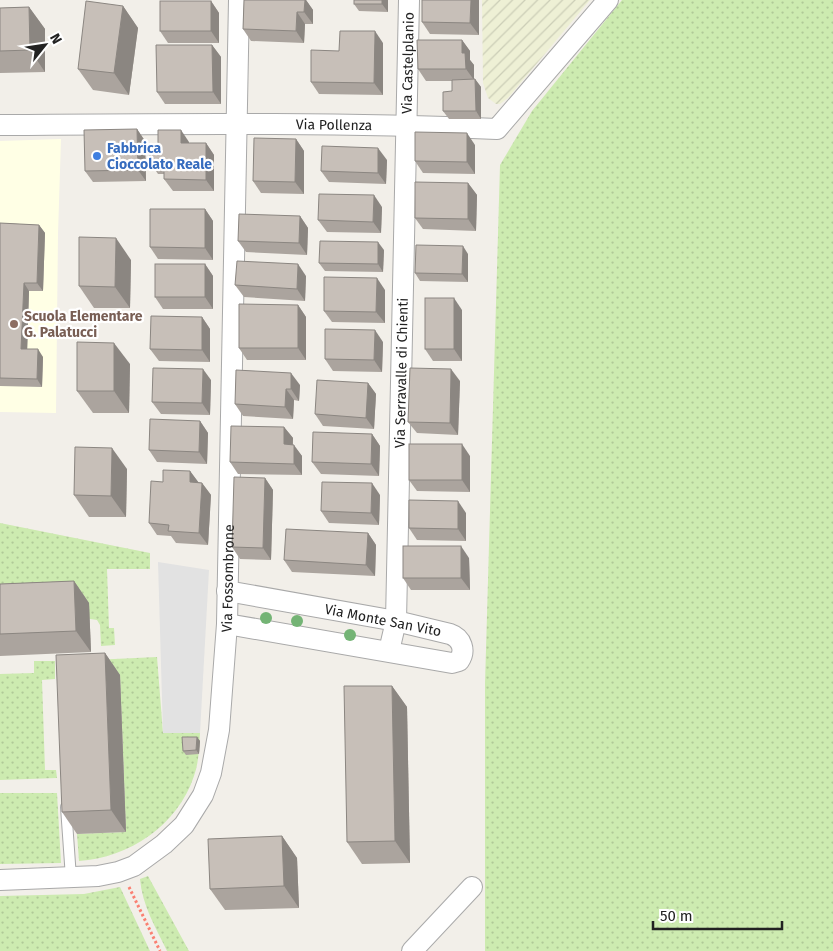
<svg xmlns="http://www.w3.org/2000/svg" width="833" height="951" viewBox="0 0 833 951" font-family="'Fira Sans',sans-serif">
  <defs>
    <pattern id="farmland-furrows" width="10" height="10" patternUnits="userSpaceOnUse" patternTransform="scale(1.25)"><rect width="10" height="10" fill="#eef0d5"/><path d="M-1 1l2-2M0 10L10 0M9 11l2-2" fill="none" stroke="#ccceb7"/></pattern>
    <pattern id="grass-dots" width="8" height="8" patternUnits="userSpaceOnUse" patternTransform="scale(1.25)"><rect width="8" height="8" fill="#cdebb0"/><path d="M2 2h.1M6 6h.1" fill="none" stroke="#b0c997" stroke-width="1.8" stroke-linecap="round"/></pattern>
  </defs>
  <rect width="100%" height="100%" fill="#f2efe9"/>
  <path fill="#ffffe5" d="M61,139L58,234L56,413L0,412V141Z"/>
  <path fill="url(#farmland-furrows)" d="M482,0H590L508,98L500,104H496L488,98L483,83Z"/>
  <g fill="url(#grass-dots)">
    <path d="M622,0H833V951H485V684L500,165L532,111Z"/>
    <path d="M0,523L150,553V569H107L109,628H114L115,645L101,646L100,625L97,620L0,606Z"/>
    <path d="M157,657L163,733H200C199,748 199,762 194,776C178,825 129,858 79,861L77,834L126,832L120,675L71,661Z"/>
    <path d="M34,661H55V679L42,680L45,770H56L57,778L0,780V674L34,673Z"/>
    <path d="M0,793H57L61,863L0,864Z"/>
    <path d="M148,876L189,951H167C156,928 142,905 140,879Z"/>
    <path d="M120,887L150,951H0V896L84,894Z"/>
  </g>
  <path fill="#e2e2e2" d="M158,562L209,570L200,733H163Z"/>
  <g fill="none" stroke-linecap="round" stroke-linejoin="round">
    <g stroke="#a9a9a9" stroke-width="12">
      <path id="lane" d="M66,807L71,878"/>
    </g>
    <g stroke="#a9a9a9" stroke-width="22">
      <g id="street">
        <path id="s1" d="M0,125C166,124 332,122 497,129L608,0"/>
        <path d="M227,624L452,663L459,661C466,651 462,638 450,634L396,621L227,591"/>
        <path id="s2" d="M389,651L396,621L409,0"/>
        <path id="s3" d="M0,880L98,876L118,872L134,866L164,844L184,825L203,795L211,773L219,730L227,624L239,0"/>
        <path d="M412,951L472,887"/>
      </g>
    </g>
    <path stroke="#fa8072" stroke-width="3" stroke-dasharray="2.5 2.5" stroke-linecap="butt" d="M129,887L160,951"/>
    <use href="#lane" stroke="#fff" stroke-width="10"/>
    <use href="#street" stroke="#fff" stroke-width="20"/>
  </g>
  <g fill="#74b475">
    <circle cx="266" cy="618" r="6"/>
    <circle cx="297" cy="621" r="6"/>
    <circle cx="350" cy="635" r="6"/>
  </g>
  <g fill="#aba49e">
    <path d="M244,0H306L313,10V24H305L304,43L251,41L243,29Z"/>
    <path d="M354,0H388V12L359,11L354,4Z"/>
    <path d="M422,0H479V35L430,34L422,22Z"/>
    <path d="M211,1L219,13V43H168L160,31Z"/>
    <path d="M123,6L138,28L129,95L93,90L78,69Z"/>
    <path d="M29,7L45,29V72L0,73V8Z"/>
    <path d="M462,40L470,51V60L474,65V79H475L481,87V119H449L443,111L452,91V81H426L418,69Z"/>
    <path d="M383,43V95L319,94L311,82L339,51Z"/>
    <path d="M212,45L221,57V104H165L157,92Z"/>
    <path d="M137,129L145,141L146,181L93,182L85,171Z"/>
    <path d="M296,139L304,151V194L261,193L253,181Z"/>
    <path d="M189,142V143H206L214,155V191H173L164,179V174H158L150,162L158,147Z"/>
    <path d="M475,145V174L423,173L415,161Z"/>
    <path d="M387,160L386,184L329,182L321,171Z"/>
    <path d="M468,183L477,195L476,231L423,229L415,218Z"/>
    <path d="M382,207L381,233L327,232L318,220Z"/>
    <path d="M205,209L213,221V260L158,259L150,247Z"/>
    <path d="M300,216L308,228L307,255L246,252L238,241Z"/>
    <path d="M0,223L39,225L45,233L43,291H29L27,349L43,357L42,387L0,386Z"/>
    <path d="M384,250L383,272L325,271L319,263Z"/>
    <path d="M468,254V282L420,281L415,273Z"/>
    <path d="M131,260L130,308H94L79,286Z"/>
    <path d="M205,264L213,276V309H163L155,297Z"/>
    <path d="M306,276L305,301L244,297L235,285Z"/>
    <path d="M385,290V323L332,322L324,311Z"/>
    <path d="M298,305L306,317V360H247L239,348Z"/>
    <path d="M462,310V361H433L425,349Z"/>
    <path d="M202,317L210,329V362L159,361L150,349Z"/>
    <path d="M383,342L382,372L333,371L325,359Z"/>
    <path d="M130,364L129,413H93L77,391Z"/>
    <path d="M211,380L210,415L161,414L152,402Z"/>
    <path d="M460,381L458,435L417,433L408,422Z"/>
    <path d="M368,383L376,394L374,429L323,426L315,414Z"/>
    <path d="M300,385L299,401L294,400L293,419L243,416L235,404Z"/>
    <path d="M200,421L208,433L207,464L157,462L149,450Z"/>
    <path d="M284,427L293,438V445L302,456V475L238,474L230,462Z"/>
    <path d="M372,434L380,446L379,476L321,474L312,462Z"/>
    <path d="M470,456V492L417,491L409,480Z"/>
    <path d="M127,469L126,517H89L74,495Z"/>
    <path d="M190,471L198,482L202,483L211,495L208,545L176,543L171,536L157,535L149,523L163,482Z"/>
    <path d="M265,478L273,490L271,560L240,559L232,547Z"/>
    <path d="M380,495L379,525L329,523L321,511Z"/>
    <path d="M466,513V541L417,540L409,528Z"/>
    <path d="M368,533L376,545L375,576L292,572L284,560Z"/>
    <path d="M469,558L470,590H411L403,578Z"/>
    <path d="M74,581L89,603L91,652L0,656V584Z"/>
    <path d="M105,653L120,675L126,832L77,834L62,812Z"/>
    <path d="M392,686L407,707L410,863L362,864L347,842Z"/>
    <path d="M197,737L200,741L199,754L186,755L183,751Z"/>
    <path d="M282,836L297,858L299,908L225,910L210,889Z"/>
  </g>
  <g fill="#8b8681">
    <path d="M305,0H306L313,10V24L304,12Z"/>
    <path d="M382,0H388V12L382,4Z"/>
    <path d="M471,0H479V35L470,23Z"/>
    <path d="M211,1L219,13V43L211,31Z"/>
    <path d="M123,6L138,28L129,95L114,73Z"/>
    <path d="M29,7L45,29V72L30,50Z"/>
    <path d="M297,12L305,24L304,43L296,31Z"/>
    <path d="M375,31L383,43V95L374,83Z"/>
    <path d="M462,40L470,51V60L474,65V80L466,69L462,53Z"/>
    <path d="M212,45L221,57V104L213,92Z"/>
    <path d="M475,79L481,87V119L476,111Z"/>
    <path d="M137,129L145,141L146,181L138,170Z"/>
    <path d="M181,130L189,142V154L181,143Z"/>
    <path d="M467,133L475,145V174L467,162Z"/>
    <path d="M296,139L304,151V194L295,182Z"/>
    <path d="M206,143L214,155V191L206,180Z"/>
    <path d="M378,148L387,160L386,184L378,173Z"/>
    <path d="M468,183L477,195L476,231L468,219Z"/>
    <path d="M374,195L382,207L381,233L373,222Z"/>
    <path d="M205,209L213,221V260L205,248Z"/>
    <path d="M300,216L308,228L307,255L299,243Z"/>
    <path d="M39,225L45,233L43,291L37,283Z"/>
    <path d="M116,238L131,260L130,308L115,287Z"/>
    <path d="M378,242L384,250L383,272L378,264Z"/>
    <path d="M463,246L468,254V282L462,274Z"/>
    <path d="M205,264L213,276V309L205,297Z"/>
    <path d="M298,264L306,276L305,301L297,289Z"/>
    <path d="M377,278L385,290V323L376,312Z"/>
    <path d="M24,283L29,291L27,357L21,349Z"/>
    <path d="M454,298L462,310V361L454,349Z"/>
    <path d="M298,305L306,317V360L298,348Z"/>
    <path d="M202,317L210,329V362L202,350Z"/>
    <path d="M375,330L383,342L382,372L374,360Z"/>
    <path d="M114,343L130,364L129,413L114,391Z"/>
    <path d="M38,349L43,357L42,387L37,379Z"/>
    <path d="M203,369L211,380L210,415L202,403Z"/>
    <path d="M451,369L460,381L458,435L450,423Z"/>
    <path d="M291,373L300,385L299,401L291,389Z"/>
    <path d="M368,383L376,394L374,429L366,418Z"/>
    <path d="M286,389L294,400L293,419L285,407Z"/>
    <path d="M200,421L208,433L207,464L199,452Z"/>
    <path d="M284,427L293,438L292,456L284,444Z"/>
    <path d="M372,434L380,446L379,476L371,464Z"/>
    <path d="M462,444L470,456V492L462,480Z"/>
    <path d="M294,445L302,456V475L294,464Z"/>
    <path d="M112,448L127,469L126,517L111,496Z"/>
    <path d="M190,471L199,483L190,482Z"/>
    <path d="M265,478L273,490L271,560L263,548Z"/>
    <path d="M202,483L211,495L208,545L199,533Z"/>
    <path d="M372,483L380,495L379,525L371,513Z"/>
    <path d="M458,501L466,513V541L458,529Z"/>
    <path d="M368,533L376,545L375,576L366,565Z"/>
    <path d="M461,546L469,558L470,590L461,578Z"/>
    <path d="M74,581L89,603L91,652L76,631Z"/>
    <path d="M105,653L120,675L126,832L111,810Z"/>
    <path d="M392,686L407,707L410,863L395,841Z"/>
    <path d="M197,737L200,741L199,754L196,750Z"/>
    <path d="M282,836L297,858L299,908L284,886Z"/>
  </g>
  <g fill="#c7bfb8" stroke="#8b8681">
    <path d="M244,0H305L304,12H297L296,31L243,29Z"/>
    <rect x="354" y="0" width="28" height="4"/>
    <path d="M422,0H471L470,23L422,22Z"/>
    <path d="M86,1L123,6L114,73L78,69Z"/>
    <rect x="160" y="1" width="51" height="30"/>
    <path d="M29,7L30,50L0,51V8Z"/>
    <path d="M340,31H375L374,83L311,82V50L339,51Z"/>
    <path d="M417,40H462V53H465L466,69H418Z"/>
    <path d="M156,45H212L213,92H157Z"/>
    <path d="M475,79L476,111H443V92L452,91V80Z"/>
    <path d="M137,129L138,170L85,171L84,130Z"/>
    <path d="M158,130H181V143H206V180L164,179V162H150V147H158Z"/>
    <path d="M415,132L467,133V162L415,161Z"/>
    <path d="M254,138L296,139L295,182L253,181Z"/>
    <path d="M322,146L378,148V173L321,171Z"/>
    <path d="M415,182L468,183V219L415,218Z"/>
    <path d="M319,194L374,195L373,222L318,220Z"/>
    <path d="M150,209H205V248L150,247Z"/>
    <path d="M239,214L300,216L299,243L238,241Z"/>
    <path d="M0,223L39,225L37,283H24L21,349H38L37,379L0,378Z"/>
    <path d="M79,237L116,238L115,287L79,286Z"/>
    <path d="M320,241L378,242V264L319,263Z"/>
    <path d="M416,245L463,246L462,274L415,273Z"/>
    <path d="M237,261L298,264L297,289L235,285Z"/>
    <rect x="155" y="264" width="50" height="33"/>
    <path d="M324,277L377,278L376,312L324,311Z"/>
    <rect x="425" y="298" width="29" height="51"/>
    <path d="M239,304L298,305V348H239Z"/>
    <path d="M151,316L202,317V350L150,349Z"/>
    <path d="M325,329L375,330L374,360L325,359Z"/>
    <path d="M77,342L114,343V391H77Z"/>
    <path d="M153,368L203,369L202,403L152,402Z"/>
    <path d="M410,368L451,369L450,423L408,422Z"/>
    <path d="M236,370L291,373V389H286L285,407L235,404Z"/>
    <path d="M317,380L368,383L366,418L315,414Z"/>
    <path d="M150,419L200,421L199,452L149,450Z"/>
    <path d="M231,426L284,427V444L294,445V464L230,462Z"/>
    <path d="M313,432L372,434L371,464L312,462Z"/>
    <rect x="409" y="444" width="53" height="36"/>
    <path d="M75,447L112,448L111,496L74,495Z"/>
    <path d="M163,470L190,471V482L202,483L199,533L168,531L169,525L149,523L151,481L163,482Z"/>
    <path d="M234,477L265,478L263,548L232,547Z"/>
    <path d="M322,482L372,483L371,513L321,511Z"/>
    <path d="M409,500L458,501V529L409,528Z"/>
    <path d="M286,529L368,533L366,565L284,560Z"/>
    <rect x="403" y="546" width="58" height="32"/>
    <path d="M74,581L76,631L0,634V584Z"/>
    <path d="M105,653L111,810L62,812L56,655Z"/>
    <path d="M344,686H392L395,841L347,842Z"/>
    <path d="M182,737H197L196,750L183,751Z"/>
    <path d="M282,836L284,886L210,889L208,839Z"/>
  </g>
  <circle fill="#3f7fe0" stroke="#fff" stroke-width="2" cx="97" cy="156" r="5"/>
  <circle fill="#8d6e63" stroke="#fff" stroke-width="2" cx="14" cy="324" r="5"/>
  <g text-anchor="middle" stroke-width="4.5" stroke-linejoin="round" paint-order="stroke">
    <g font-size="14" fill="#222" stroke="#fff">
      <text dy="5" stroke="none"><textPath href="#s2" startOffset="589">Via Castelplanio</textPath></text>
      <text dy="5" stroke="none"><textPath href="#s1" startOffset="334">Via Pollenza</textPath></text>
      <text dy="5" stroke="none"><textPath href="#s2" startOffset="279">Via Serravalle di Chienti</textPath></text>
      <text dy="5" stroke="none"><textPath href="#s3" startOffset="455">Via Fossombrone</textPath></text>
      <text transform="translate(383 620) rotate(11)" y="5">Via Monte San Vito</text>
    </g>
    <g font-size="14" font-weight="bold" fill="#366cbe" stroke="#fff" text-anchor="start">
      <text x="107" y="153">Fabbrica<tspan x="107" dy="16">Cioccolato Reale</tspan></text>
    </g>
    <g font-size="14" font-weight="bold" fill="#785e54" stroke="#fff" text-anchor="start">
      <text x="24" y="321">Scuola Elementare<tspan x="24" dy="16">G. Palatucci</tspan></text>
    </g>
  </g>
  <g transform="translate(45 45) rotate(60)" stroke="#ffffff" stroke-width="4" paint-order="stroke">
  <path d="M0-4L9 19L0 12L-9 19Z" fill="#222222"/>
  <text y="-8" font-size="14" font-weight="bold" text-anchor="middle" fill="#222222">N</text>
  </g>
  <path d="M653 921v8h129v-8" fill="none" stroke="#222222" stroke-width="2.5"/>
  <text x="660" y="921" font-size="15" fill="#222222" stroke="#ffffff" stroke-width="4" paint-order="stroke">50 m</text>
</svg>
